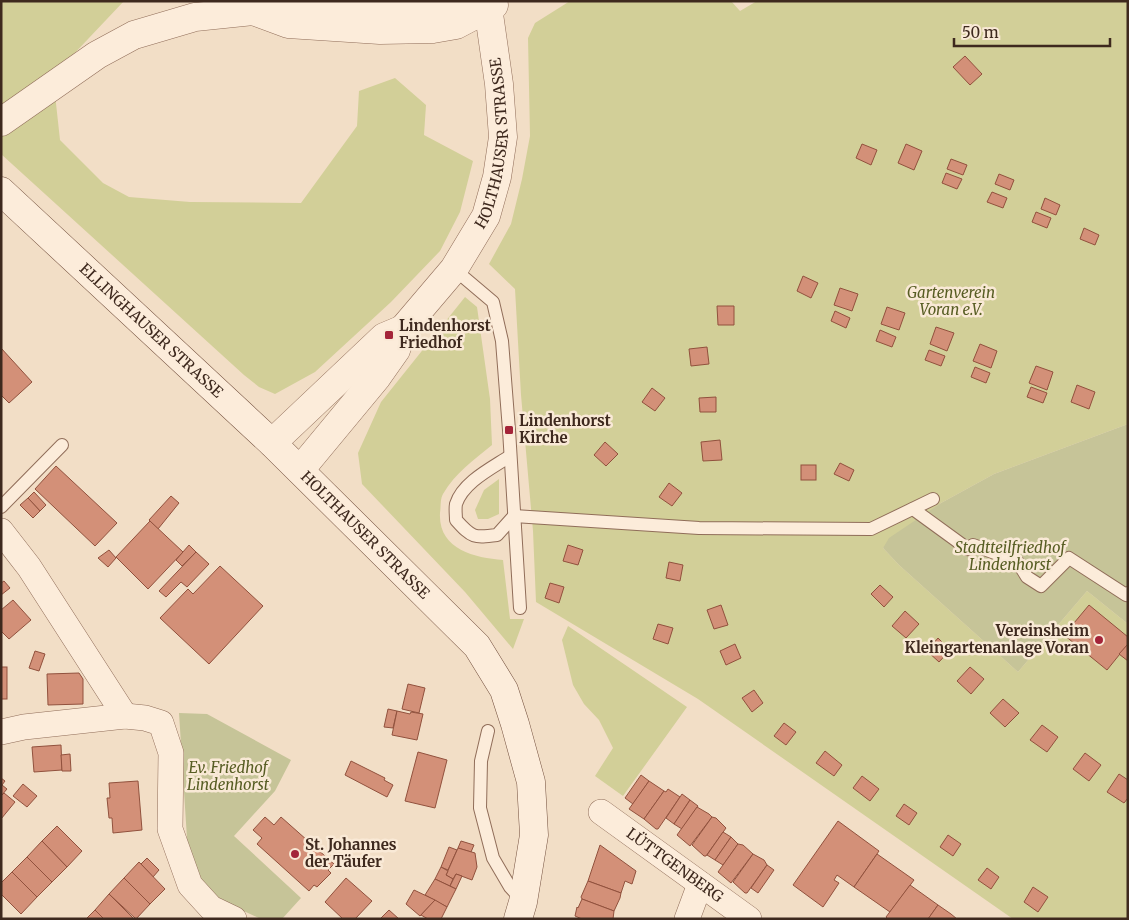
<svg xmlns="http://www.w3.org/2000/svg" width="1129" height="920" viewBox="0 0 1129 920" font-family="Merriweather,serif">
  <rect width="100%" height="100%" fill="#f2dec6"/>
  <g fill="#d2cf98">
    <path d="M1,1H124L53,76L60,140L103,183L129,197L190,202L301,203L357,126L359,91L395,78L426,105L424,135L473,161L460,212L440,251L391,302L315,372L275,394L259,387L244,375L1,154Z"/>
    <path d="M570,1H731L740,11L757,1H1128V424L994,474L941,503L883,548L899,565L1018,672L1087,591L1128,624V919H1013L698,699L536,602L533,531L521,395L515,289L489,264L511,224L522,179L530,136L528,38L535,23Z"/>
    <path d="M465,297L477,307L490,399L492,445C474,460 455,473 443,494C440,499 441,507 440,513C438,549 474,558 503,560L510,619H524L513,649L465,592L362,484L358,453L381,402Z"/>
    <path d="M499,479V514L488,519H478L475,510L484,490Z"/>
    <path d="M568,626L687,707L623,796L595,776L613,748L599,720L584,704L573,685L562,640Z"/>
  </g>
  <g fill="#c6c498">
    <path d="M1128,424V624L1087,591L1018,672L899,565L883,548L889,538L941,503L994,474Z"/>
    <path d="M179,713L207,714L291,760L275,791L234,836L301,898L282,919H261L218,899L201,880L188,854Z"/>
  </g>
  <g fill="#d39078" stroke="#91513d">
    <path d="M965,56L982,74L970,85L953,67Z"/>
    <path d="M862,144L877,150L871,165L856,158Z"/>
    <path d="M906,144L922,151L914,170L898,163Z"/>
    <path d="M951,159L967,165L963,175L947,169Z"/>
    <path d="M946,173L962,179L957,189L942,183Z"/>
    <path d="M999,174L1014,180L1010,190L995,184Z"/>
    <path d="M992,192L1007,198L1003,208L987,202Z"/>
    <path d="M1045,198L1060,205L1056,215L1041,209Z"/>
    <path d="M1036,212L1051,218L1047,228L1032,222Z"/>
    <path d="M1084,228L1099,235L1095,245L1080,239Z"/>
    <path d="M803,276L818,283L811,298L797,291Z"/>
    <path d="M840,288L858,294L852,311L834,305Z"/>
    <path d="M717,306H734V325H718Z"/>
    <path d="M887,307L905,313L899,330L881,324Z"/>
    <path d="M835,311L850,318L846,328L831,321Z"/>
    <path d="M936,327L954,333L947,351L930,344Z"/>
    <path d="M880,330L896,337L892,347L876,341Z"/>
    <path d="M980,344L997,351L991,368L973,361Z"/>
    <path d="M707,347L709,364L691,366L689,349Z"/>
    <path d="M1,348L32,382L9,403L1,395Z"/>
    <path d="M929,350L945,356L941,366L925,360Z"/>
    <path d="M1036,366L1053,372L1047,390L1029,383Z"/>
    <path d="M975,367L990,373L986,383L971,377Z"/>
    <path d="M1077,385L1095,392L1089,409L1071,402Z"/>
    <path d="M1031,387L1047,393L1043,403L1027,397Z"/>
    <path d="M652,388L665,398L655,411L642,402Z"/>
    <path d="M716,397V412H700L699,398Z"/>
    <path d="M720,440L722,460L703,461L701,442Z"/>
    <path d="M605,442L618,454L606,466L594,455Z"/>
    <path d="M840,463L854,470L849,481L834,474Z"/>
    <rect x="801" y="465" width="15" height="15"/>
    <path d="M56,466L117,523L95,546L35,489Z"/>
    <path d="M669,483L682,493L672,506L659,497Z"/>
    <path d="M34,492L46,505L40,511L28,498Z"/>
    <path d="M171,496L179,503L158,529L149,520Z"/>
    <path d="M28,498L40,511L33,518L20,505Z"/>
    <path d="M150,521L183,552L148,589L116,557Z"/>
    <path d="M189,545L196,552L182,566L176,560Z"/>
    <path d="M568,545L583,550L578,565L563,561Z"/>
    <path d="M109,550L116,558L108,567L98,558Z"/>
    <path d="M196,552L209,564L187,587L181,582L166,597L159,591Z"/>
    <path d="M669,562L683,565L680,581L666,578Z"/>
    <path d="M220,566L263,606L209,664L160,618L188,589L193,594Z"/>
    <path d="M4,581L10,588L1,595V583Z"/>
    <path d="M550,583L564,587L559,603L545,598Z"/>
    <path d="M880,585L893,597L884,607L871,594Z"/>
    <path d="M13,600L31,620L9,639L1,631V610Z"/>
    <path d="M721,605L728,625L714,629L707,610Z"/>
    <path d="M1089,605L1128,637V644L1107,670L1064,635Z"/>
    <path d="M905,611L919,624L906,638L892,626Z"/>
    <path d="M658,624L673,628L668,644L653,639Z"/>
    <path d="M938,638L950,650L939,662L927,651Z"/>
    <path d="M735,644L741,658L726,665L720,651Z"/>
    <path d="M1128,644V661L1119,654Z"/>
    <path d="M35,651L45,654L39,671L29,668Z"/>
    <rect x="1" y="667" width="6" height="32"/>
    <path d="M970,667L984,679L971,694L957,681Z"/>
    <path d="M79,673L83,679V704L48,705L47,674Z"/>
    <path d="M408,684L425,688L419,713L402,709Z"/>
    <path d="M754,690L763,703L752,712L742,698Z"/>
    <path d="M1003,699L1019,713L1005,727L990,713Z"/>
    <path d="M388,709L397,711L393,728L384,727Z"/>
    <path d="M397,711L410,714L411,712L423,714L417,740L392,735Z"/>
    <path d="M784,723L796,732L786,745L774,736Z"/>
    <path d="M1042,725L1058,737L1047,752L1030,740Z"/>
    <path d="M61,745L62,770L34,772L32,747Z"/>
    <path d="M825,751L842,765L834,776L816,763Z"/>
    <path d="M418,752L447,760L435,808L405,801Z"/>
    <path d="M1085,753L1101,765L1089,781L1073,769Z"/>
    <path d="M70,754L71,771H62L61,755Z"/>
    <path d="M351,761L385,778L384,780L393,785L387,797L345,775Z"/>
    <path d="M1119,774L1128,780V798L1124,803L1107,792Z"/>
    <path d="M641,775L649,781L633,804L625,798Z"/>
    <path d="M862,776L879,789L870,801L853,788Z"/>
    <path d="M1,778L5,781L2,785L7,789L1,796Z"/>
    <path d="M138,781L142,830L113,833L112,818H109L107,798H110L109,783Z"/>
    <path d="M649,781L664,791L644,819L629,809Z"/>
    <path d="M23,784L37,796L27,807L13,796Z"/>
    <path d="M668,789L680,797L658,829H656L644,819L664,791L666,792Z"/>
    <path d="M4,793L15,802L1,819V796Z"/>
    <path d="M682,794L690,800L674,824L666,818Z"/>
    <path d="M690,800L698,806L682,829L674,824Z"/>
    <path d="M904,804L917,813L909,825L896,816Z"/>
    <path d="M697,807L709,814L712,817L690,846L677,835Z"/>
    <path d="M265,817L274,825L281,817L334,864L328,870L331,873L317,887L314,885L309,891L257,844L262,838L253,830Z"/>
    <path d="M712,817L716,818L726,828L706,856H704L692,845Z"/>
    <path d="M838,821L879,851L854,887L837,875L834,880L839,883L823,907L793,885Z"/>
    <path d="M57,826L82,851L67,867L42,841Z"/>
    <path d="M723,832L731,837L715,860L707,855Z"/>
    <path d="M948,835L961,844L953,856L940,847Z"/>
    <path d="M731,837L738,844L723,865L715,860Z"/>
    <path d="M42,841L67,867L52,882L27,857Z"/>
    <path d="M461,841L474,845L471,852L458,848Z"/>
    <path d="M738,844L743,845L753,854L731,883L718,872Z"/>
    <path d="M600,845L636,871L632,884L625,881L621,893L588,881Z"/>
    <path d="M449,847L457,850L448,870L441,867Z"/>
    <path d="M458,848L475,853L477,867L472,880L456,874L453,879L446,875Z"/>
    <path d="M753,854L764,860L767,865L747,893H745L733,882Z"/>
    <path d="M877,854L914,880L890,912L854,887Z"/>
    <path d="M27,857L52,882L37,897L12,872Z"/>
    <path d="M147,858L159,870L153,877L141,864Z"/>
    <path d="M139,862L165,889L150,904L124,878Z"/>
    <path d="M767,865L774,870L758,893L751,888Z"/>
    <path d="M441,867L448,871L446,875L453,879L450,886L435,879Z"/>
    <path d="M987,868L999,877L991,889L978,880Z"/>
    <path d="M12,872L37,897L21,914L1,894V883Z"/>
    <path d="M456,874L462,876L456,889L450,886Z"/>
    <path d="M124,878L150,904L136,919L109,894Z"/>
    <path d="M346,878L372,901L355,919H343L325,902Z"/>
    <path d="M435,879L456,889L447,907L425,895Z"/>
    <path d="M588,881L621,893L620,898L614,911L582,899L581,897Z"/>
    <path d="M910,885L938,905L928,919H888L886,917Z"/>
    <path d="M1033,887L1048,897L1038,912L1024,902Z"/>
    <path d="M414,890L435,900L420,916L406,904Z"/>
    <path d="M109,894L134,919H104L95,910Z"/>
    <path d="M582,899L614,911L613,919H582L575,916L577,907L578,908Z"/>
    <path d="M435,900L447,907L441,919H428L421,915Z"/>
    <path d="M938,905L951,914L957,919H928Z"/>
    <path d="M95,910L104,919H86Z"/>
    <path d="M389,910L399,919H380Z"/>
  </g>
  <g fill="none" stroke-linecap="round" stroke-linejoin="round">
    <g stroke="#906d59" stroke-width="14">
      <g id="service">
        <path d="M454,269L493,302L502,341L509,430L520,608"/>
        <path d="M510,456C492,468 463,482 456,504C455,509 456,515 456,520C472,538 474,538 497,535L514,516"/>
        <path d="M1,507L62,445"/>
        <path d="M913,509L968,549L973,545L1017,561L1027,577L1041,586L1069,558L1126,595L1128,593"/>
        <path d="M514,516L699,528L871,529L933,499"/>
        <path d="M488,731L481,761L480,808L493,858L510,887L523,901"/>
      </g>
    </g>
    <g stroke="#906d59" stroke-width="26">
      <g id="minor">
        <path d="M1,531L29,567L125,716"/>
        <path d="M1,732L24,727L125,716L145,718L161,723L171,753L170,829L190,885L211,908L234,919"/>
        <path id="s1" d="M601,812L749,919"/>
        <path d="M687,919L700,884"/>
      </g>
    </g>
    <g stroke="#906d59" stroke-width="29">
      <g id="tertiary">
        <path d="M253,11L288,24L380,30L433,29L456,25L494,5"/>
        <path d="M1,122L97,55L134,35L195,17L253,11L283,2H445L488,7"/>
        <path d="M272,443L384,337L403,329"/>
        <path id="s2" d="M300,470L377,377L396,350L403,329L454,269L486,216L497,177L503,137L499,84L488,7"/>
      </g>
    </g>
    <g stroke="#724e3c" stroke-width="29">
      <g id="secondary">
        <path id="s3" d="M1,191L272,443L477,646L504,690L515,724L531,782L534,835L523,902L518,919"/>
      </g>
    </g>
    <use href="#service" stroke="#fcecda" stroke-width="12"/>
    <use href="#minor" stroke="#fcecda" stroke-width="25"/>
    <use href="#tertiary" stroke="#fcecda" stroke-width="28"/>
    <use href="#secondary" stroke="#fcecda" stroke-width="28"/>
  </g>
  <g fill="#a42439" stroke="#f9e9d6" stroke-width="2">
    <rect x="384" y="330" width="10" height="10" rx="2.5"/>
    <rect x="504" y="425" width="10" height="10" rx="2.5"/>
    <circle cx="1099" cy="640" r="5"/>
    <circle cx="295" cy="854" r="5"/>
  </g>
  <g text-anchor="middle" stroke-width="5" stroke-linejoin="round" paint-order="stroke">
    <g font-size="15" fill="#3e291e" stroke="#f9e9d6">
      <text dy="5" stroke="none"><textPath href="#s2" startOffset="390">HOLTHAUSER STRASSE</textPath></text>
      <text dy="5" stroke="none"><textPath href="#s3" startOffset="205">ELLINGHAUSER STRASSE</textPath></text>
      <text dy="5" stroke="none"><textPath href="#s3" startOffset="501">HOLTHAUSER STRASSE</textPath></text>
      <text dy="5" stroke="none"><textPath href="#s1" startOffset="91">LÜTTGENBERG</textPath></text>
    </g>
    <g font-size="15" font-style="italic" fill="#575d23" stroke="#f9e9d6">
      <text x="951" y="298">Gartenverein<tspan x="951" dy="17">Voran e.V.</tspan></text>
      <text x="1010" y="553">Stadtteilfriedhof<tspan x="1010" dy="17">Lindenhorst</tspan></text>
      <text x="228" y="773">Ev. Friedhof<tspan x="228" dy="17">Lindenhorst</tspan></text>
    </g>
    <g font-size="15" font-weight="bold" fill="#3e291e" stroke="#f9e9d6" text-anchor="start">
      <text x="399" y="331">Lindenhorst<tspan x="399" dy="17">Friedhof</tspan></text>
      <text x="519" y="426">Lindenhorst<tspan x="519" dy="17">Kirche</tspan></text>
      <text x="1089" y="636" text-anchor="end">Vereinsheim<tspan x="1089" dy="17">Kleingartenanlage Voran</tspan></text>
      <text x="305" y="850">St. Johannes<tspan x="305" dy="17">der Täufer</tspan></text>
    </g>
  </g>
  <rect width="1129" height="920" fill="none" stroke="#3e291e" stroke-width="5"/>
  <path d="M954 38v8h156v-8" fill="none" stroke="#3e291e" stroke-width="2.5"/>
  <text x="962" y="38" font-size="15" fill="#3e291e" stroke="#f9e9d6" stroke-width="4" paint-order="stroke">50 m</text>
</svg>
